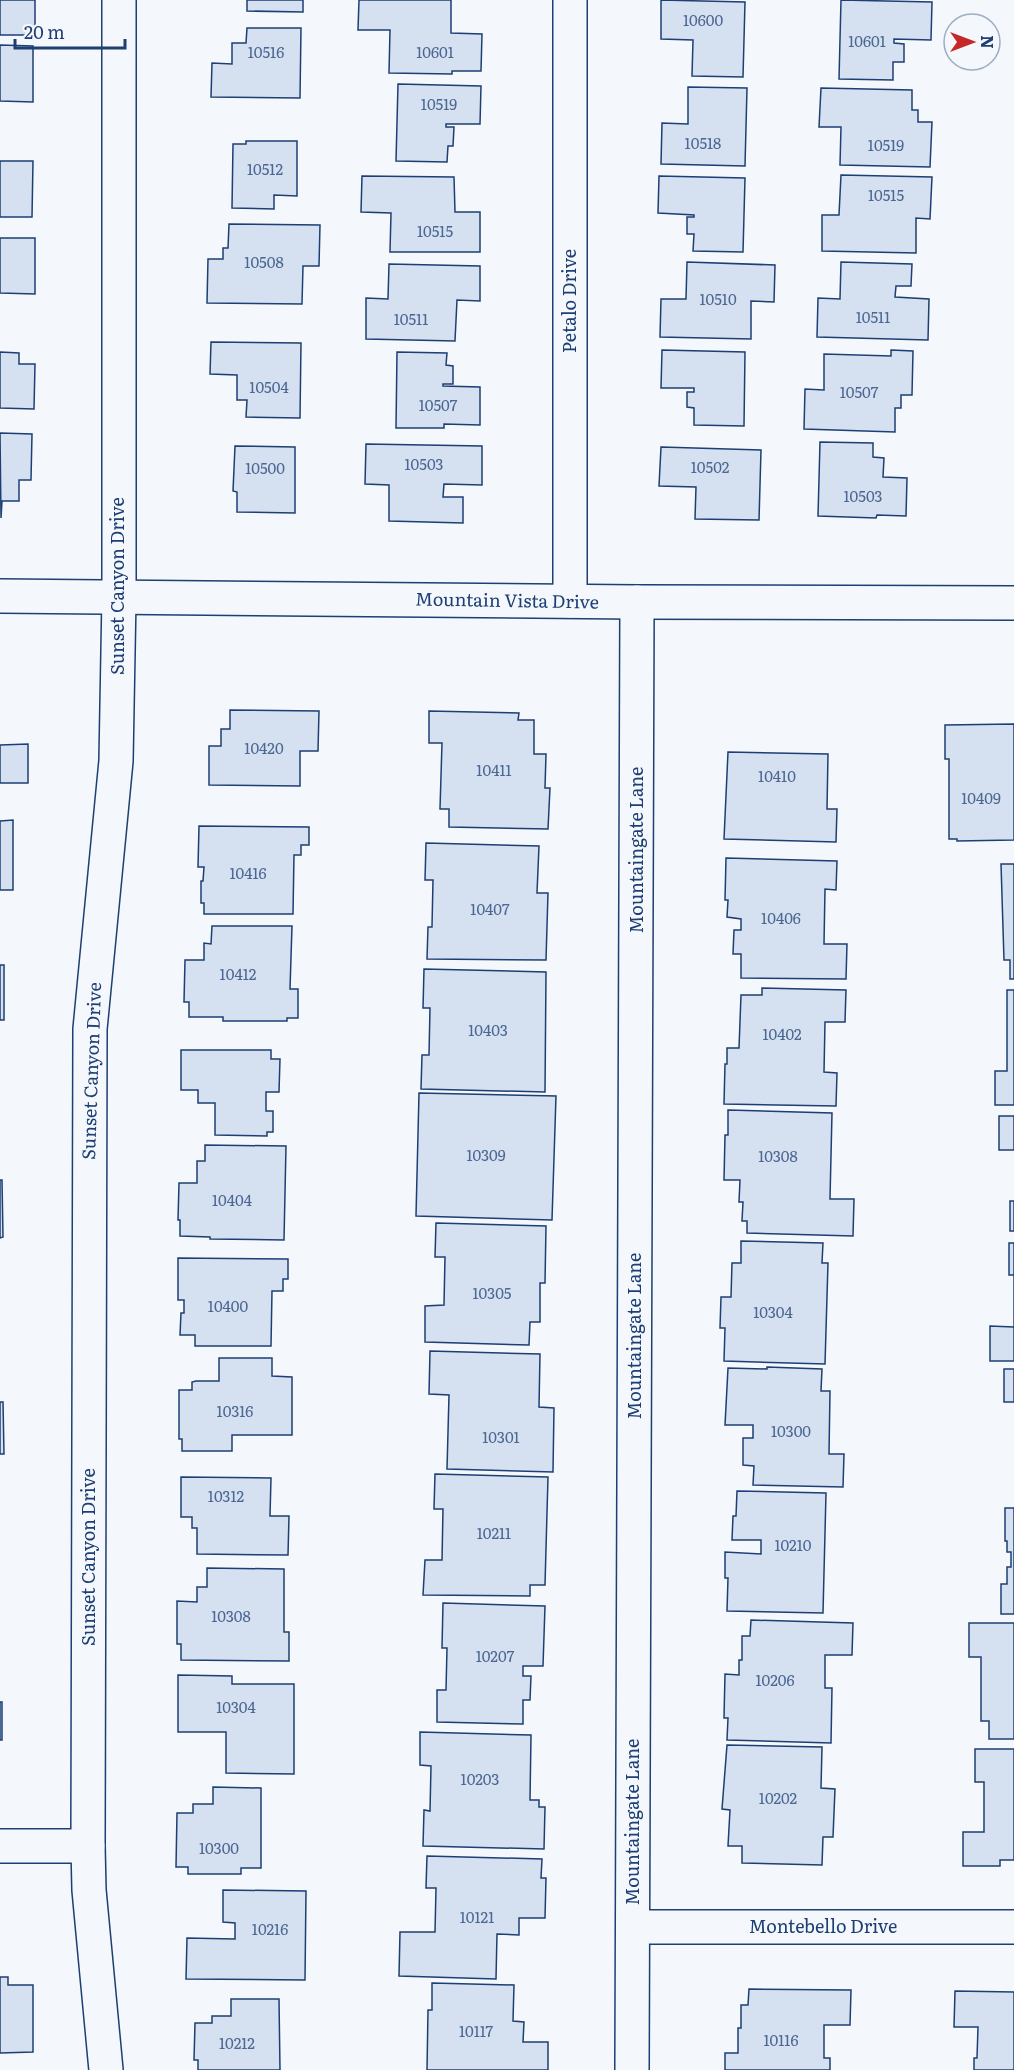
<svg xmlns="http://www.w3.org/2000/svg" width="1014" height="2070" viewBox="0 0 1014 2070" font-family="Literata,serif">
  <rect width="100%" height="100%" fill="#f4f7fb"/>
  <g fill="#d5e0f0" stroke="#1d3f73" stroke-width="1.5">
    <rect x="0" y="0" width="35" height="35"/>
    <path d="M247,0H303V12L247,11Z"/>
    <path d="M359,0H451V33L482,34L481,71H452V74L389,73L390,30H358Z"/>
    <path d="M661,0L745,2L743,77L692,76L693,40L661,39Z"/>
    <path d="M841,0L932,2L931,40L894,39V43L904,44V62H893V80L839,79Z"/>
    <path d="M247,28H301L300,98L211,97L212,63L232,64V43H246Z"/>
    <path d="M0,45L33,46V102L0,101Z"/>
    <path d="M398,84L481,86L480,124H446V127H454L453,146H448L447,162L396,161Z"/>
    <path d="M688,87L747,88L745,166L661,164L662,123L688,124Z"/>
    <path d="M821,88L912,90V110H918V122H932L930,167L840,165L841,127H819Z"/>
    <path d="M246,141H297V196L274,195V209L232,208L233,144H246Z"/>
    <path d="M0,161H33L32,217H0Z"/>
    <path d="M841,175L932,177L930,219L916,218V253L822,251V215H839Z"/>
    <path d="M362,176L454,177L455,212H480V252H390L391,213L361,212Z"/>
    <path d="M659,176L745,178L743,252L693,251L694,234H687V217H694V215L658,213Z"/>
    <path d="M229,224L320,225L319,266H303L302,304L207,303L208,259H223V248H228Z"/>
    <path d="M0,238H35V294L0,293Z"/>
    <path d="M687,262L775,265L774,302L751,301V339L660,337L661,299H686Z"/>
    <path d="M841,262L912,264L911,286H896L895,297L929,299L928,340L817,337L818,298L840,299Z"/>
    <path d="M389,264L480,266V301L457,300L455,341L366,339V298L388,299Z"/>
    <path d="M211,342L301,343L300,418L246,417L247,400H237V375L210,374Z"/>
    <path d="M662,350L745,352L744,426L694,425V408L687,407V392H694V388H661Z"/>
    <path d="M891,350L913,351L912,395H901V408H895V432L804,429L805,389L824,390V354L891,356Z"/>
    <path d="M0,352L19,353V364H35L34,409L0,408Z"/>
    <path d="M397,352L447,353L446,365L453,366V384H443V386L480,387V425L444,424V428H396Z"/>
    <path d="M0,433L32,434L31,480H19V501H2L1,518Z"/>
    <path d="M820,442L873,443V457L884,458L883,477L907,478L906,516L877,515L876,518L818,516Z"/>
    <path d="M366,444L482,446V485L444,484L443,497H463V523L389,521V485L365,484Z"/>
    <path d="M235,446L295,447V513L237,512V492L233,491Z"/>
    <path d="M661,447L761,450L759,520L695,519L696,487L659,486Z"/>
    <path d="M230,710L319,711L318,751H300V786L209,785V746H221V729H230Z"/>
    <path d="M429,711L519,713L518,720H534V754H546L545,788H550L548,829L449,827V809H440L442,743H429Z"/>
    <path d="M1014,724V840L957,841V839H949V759H945V725Z"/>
    <path d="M28,744V783H0V745Z"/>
    <path d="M728,752L828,754L827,809H837L836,842L724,839Z"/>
    <path d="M13,820V890H0V821Z"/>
    <path d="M199,826L309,827V845H301V855H294L293,914H204V903H201V881H203L204,867H198Z"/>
    <path d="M426,843L539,846L537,893H548L546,960L427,959L428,927H432L433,880H425Z"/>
    <path d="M726,858L837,861L836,890L825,889L824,944H847L846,979L741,978V954H733L734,930H741V919L727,917L728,900H725Z"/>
    <path d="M1001,864H1014V979H1010V960H1004Z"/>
    <path d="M212,926H292L290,989H298V1018H287V1021H223V1017H189V1002H184L185,960H204V943L211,944Z"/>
    <rect x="0" y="965" width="4" height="55"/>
    <path d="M424,969L546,972L545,1092L421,1089L422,1055H429L430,1008H423Z"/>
    <path d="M762,988L846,990L845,1022H825L824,1072L837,1073L836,1106L724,1104L725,1064H727V1048H739L741,995H762Z"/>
    <path d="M1007,990H1014V1105H995V1071H1007Z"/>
    <path d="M181,1050H271V1059H280L279,1092H266V1111H273V1132H267V1136L215,1135V1103H198V1090H181Z"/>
    <path d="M419,1093L556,1096L552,1220L416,1216Z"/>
    <path d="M728,1110L832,1113L830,1199H854L853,1236L747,1233V1221H742L743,1202H739L740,1180H724L725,1135H728Z"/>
    <rect x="999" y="1116" width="15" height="34"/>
    <path d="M205,1145L286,1146L284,1240L210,1239V1237L180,1236V1220H178L179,1183H197V1161H205Z"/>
    <path d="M0,1180H2L3,1237L0,1238Z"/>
    <rect x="1010" y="1201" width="4" height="30"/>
    <path d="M436,1223L546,1226L545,1283H540V1322H530L529,1345L425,1342V1306L444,1305L445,1257H435Z"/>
    <path d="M741,1241L823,1243L822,1263H828L825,1364L724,1361L725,1328H720L721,1297H731L732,1263H741Z"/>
    <path d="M1009,1243H1014V1361H990V1326L1014,1327V1275H1009Z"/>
    <path d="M178,1258L288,1259V1279H283V1291H272L271,1346H195V1335H180L181,1313H184V1300H178Z"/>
    <path d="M430,1351L540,1354L539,1407L554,1408L553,1472L447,1469L449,1395L429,1394Z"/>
    <path d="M219,1358H272V1376L292,1377V1435H232V1451H182V1439H179V1390H192V1382L196,1381H219Z"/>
    <path d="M767,1367L822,1369L821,1391H830L829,1454H844L843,1487L753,1485L754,1466L743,1465V1438H753V1425H725L728,1368L767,1369Z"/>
    <rect x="1004" y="1369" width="10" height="33"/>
    <path d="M0,1402H3L4,1454H0Z"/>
    <path d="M435,1474L548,1477L545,1585H530V1596L423,1595L425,1560H442L443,1509H434Z"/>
    <path d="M181,1477L271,1478L270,1516H289L288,1555L197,1554V1528H192V1517H181Z"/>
    <path d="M737,1491L826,1493L823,1613L727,1611L728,1578H725V1552L761,1554V1540H732L733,1516H736Z"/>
    <path d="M1005,1508H1014V1614H1001V1584H1007V1567H1011V1552H1007V1541H1005Z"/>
    <path d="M207,1568L284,1569V1632H289V1661L181,1660V1644H177V1601L197,1602V1587H207Z"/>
    <path d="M443,1603L545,1606L543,1666H523V1676H531L530,1700H523V1724L437,1722V1690H446L447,1648H442Z"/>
    <path d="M751,1620L853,1623L852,1655H825V1688H832L831,1743L727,1740L728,1718H724L725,1674L739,1675V1660H742V1636H750Z"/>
    <path d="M969,1623H1014V1739H989V1721H981V1657H969Z"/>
    <path d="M178,1675L232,1676V1684H294V1774L226,1773V1732H178Z"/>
    <rect x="0" y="1702" width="2" height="38"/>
    <path d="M420,1732L531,1735L530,1800H539V1807H545L544,1849L423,1846L424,1810L430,1811L431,1766L420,1765Z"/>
    <path d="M727,1745L822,1747L821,1788L835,1789L833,1837H823L822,1865L742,1863V1846H728L730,1810L722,1809Z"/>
    <path d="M975,1749H1014V1860H1000V1866H963V1832H984V1782H975Z"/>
    <path d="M213,1787L261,1788V1868H241V1874H188V1867H176L177,1813H193V1804H213Z"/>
    <path d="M427,1856L542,1859L541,1878H546L545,1918H519V1935L497,1934L496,1979L399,1976L400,1932H435L436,1888H426Z"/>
    <path d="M223,1890L306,1891L305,1980L186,1979L187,1938L235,1939V1923L223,1922Z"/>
    <path d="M0,1977H8V1985H33V2052L0,2053Z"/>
    <path d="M432,1983L514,1985L513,2021L524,2022L523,2042H548V2070H427L428,2010H432Z"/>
    <path d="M749,1989L851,1990L850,2025H824V2058H830V2070H725V2053H738V2028H741V2005H748Z"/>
    <path d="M955,1991L1014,1992V2070H974V2058H977L978,2027H954Z"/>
    <path d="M231,1999H279L280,2070H198V2060H194L195,2023H212V2016H231Z"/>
  </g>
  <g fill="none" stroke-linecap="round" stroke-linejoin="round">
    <g stroke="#1d3f73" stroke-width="36">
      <g id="street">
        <path d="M570,601V0"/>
        <path d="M0,1846H88"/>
        <path d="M633,1927H1014"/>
        <path d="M106,2070L89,1890L88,1846L90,1029L116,761L119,597V0"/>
        <path d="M632,2070L637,602"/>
      </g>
    </g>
    <g stroke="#1d3f73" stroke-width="36">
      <path id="secondary" d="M0,596L637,602L1014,603"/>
    </g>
    <use href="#street" stroke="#f4f7fb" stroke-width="33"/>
    <use href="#secondary" stroke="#f4f7fb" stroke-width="33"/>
  </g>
  <g text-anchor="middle" stroke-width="4.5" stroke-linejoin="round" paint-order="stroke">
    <g font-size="15" fill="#4b6792">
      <text x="703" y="26">10600</text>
      <text x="867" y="47">10601</text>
      <text x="266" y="58">10516</text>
      <text x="435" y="58">10601</text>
      <text x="439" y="110">10519</text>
      <text x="703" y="149">10518</text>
      <text x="886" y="151">10519</text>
      <text x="265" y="175">10512</text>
      <text x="886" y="201">10515</text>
      <text x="435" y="237">10515</text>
      <text x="264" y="268">10508</text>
      <text x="718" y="305">10510</text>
      <text x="873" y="323">10511</text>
      <text x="411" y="325">10511</text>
      <text x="269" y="393">10504</text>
      <text x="859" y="398">10507</text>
      <text x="438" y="411">10507</text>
      <text x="424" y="470">10503</text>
      <text x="710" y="473">10502</text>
      <text x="265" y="474">10500</text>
      <text x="863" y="502">10503</text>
      <text x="264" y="754">10420</text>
      <text x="494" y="776">10411</text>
      <text x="777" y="782">10410</text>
      <text x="981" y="804">10409</text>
      <text x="248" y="879">10416</text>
      <text x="490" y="915">10407</text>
      <text x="781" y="924">10406</text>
      <text x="238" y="980">10412</text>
      <text x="488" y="1036">10403</text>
      <text x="782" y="1040">10402</text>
      <text x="486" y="1161">10309</text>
      <text x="778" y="1162">10308</text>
      <text x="232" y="1206">10404</text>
      <text x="492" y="1299">10305</text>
      <text x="228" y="1312">10400</text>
      <text x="773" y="1318">10304</text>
      <text x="235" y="1417">10316</text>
      <text x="791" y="1437">10300</text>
      <text x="501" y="1443">10301</text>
      <text x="226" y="1502">10312</text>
      <text x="494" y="1539">10211</text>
      <text x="793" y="1551">10210</text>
      <text x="231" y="1622">10308</text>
      <text x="495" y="1662">10207</text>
      <text x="775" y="1686">10206</text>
      <text x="236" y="1713">10304</text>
      <text x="480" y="1785">10203</text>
      <text x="778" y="1804">10202</text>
      <text x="219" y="1854">10300</text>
      <text x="477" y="1923">10121</text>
      <text x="270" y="1935">10216</text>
      <text x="476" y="2037">10117</text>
      <text x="781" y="2046">10116</text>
      <text x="237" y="2049">10212</text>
    </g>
    <g font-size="18" fill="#1d3f73" stroke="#f4f7fb">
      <text transform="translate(570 301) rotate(-90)" y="6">Petalo Drive</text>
      <text transform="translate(118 586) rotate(-90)" y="6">Sunset Canyon Drive</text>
      <text transform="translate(507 601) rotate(1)" y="6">Mountain Vista Drive</text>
      <text transform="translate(637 850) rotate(-90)" y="6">Mountaingate Lane</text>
      <text transform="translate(92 1071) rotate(-88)" y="6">Sunset Canyon Drive</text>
      <text transform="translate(635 1336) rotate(-90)" y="6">Mountaingate Lane</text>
      <text transform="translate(89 1557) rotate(-90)" y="6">Sunset Canyon Drive</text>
      <text transform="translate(633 1822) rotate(-90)" y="6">Mountaingate Lane</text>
      <text x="823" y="1933">Montebello Drive</text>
    </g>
  </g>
  <g transform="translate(972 42) rotate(90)"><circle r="28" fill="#f4f7fb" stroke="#9eadc5" stroke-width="1.5"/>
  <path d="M0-4.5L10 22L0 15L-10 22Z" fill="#c62828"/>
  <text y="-9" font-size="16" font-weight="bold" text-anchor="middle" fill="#1d3f73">N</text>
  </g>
  <path d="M15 39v9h110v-9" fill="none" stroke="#1d3f73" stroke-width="3"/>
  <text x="24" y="39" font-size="18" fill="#1d3f73" stroke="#f4f7fb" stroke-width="4.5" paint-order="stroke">20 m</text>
</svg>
